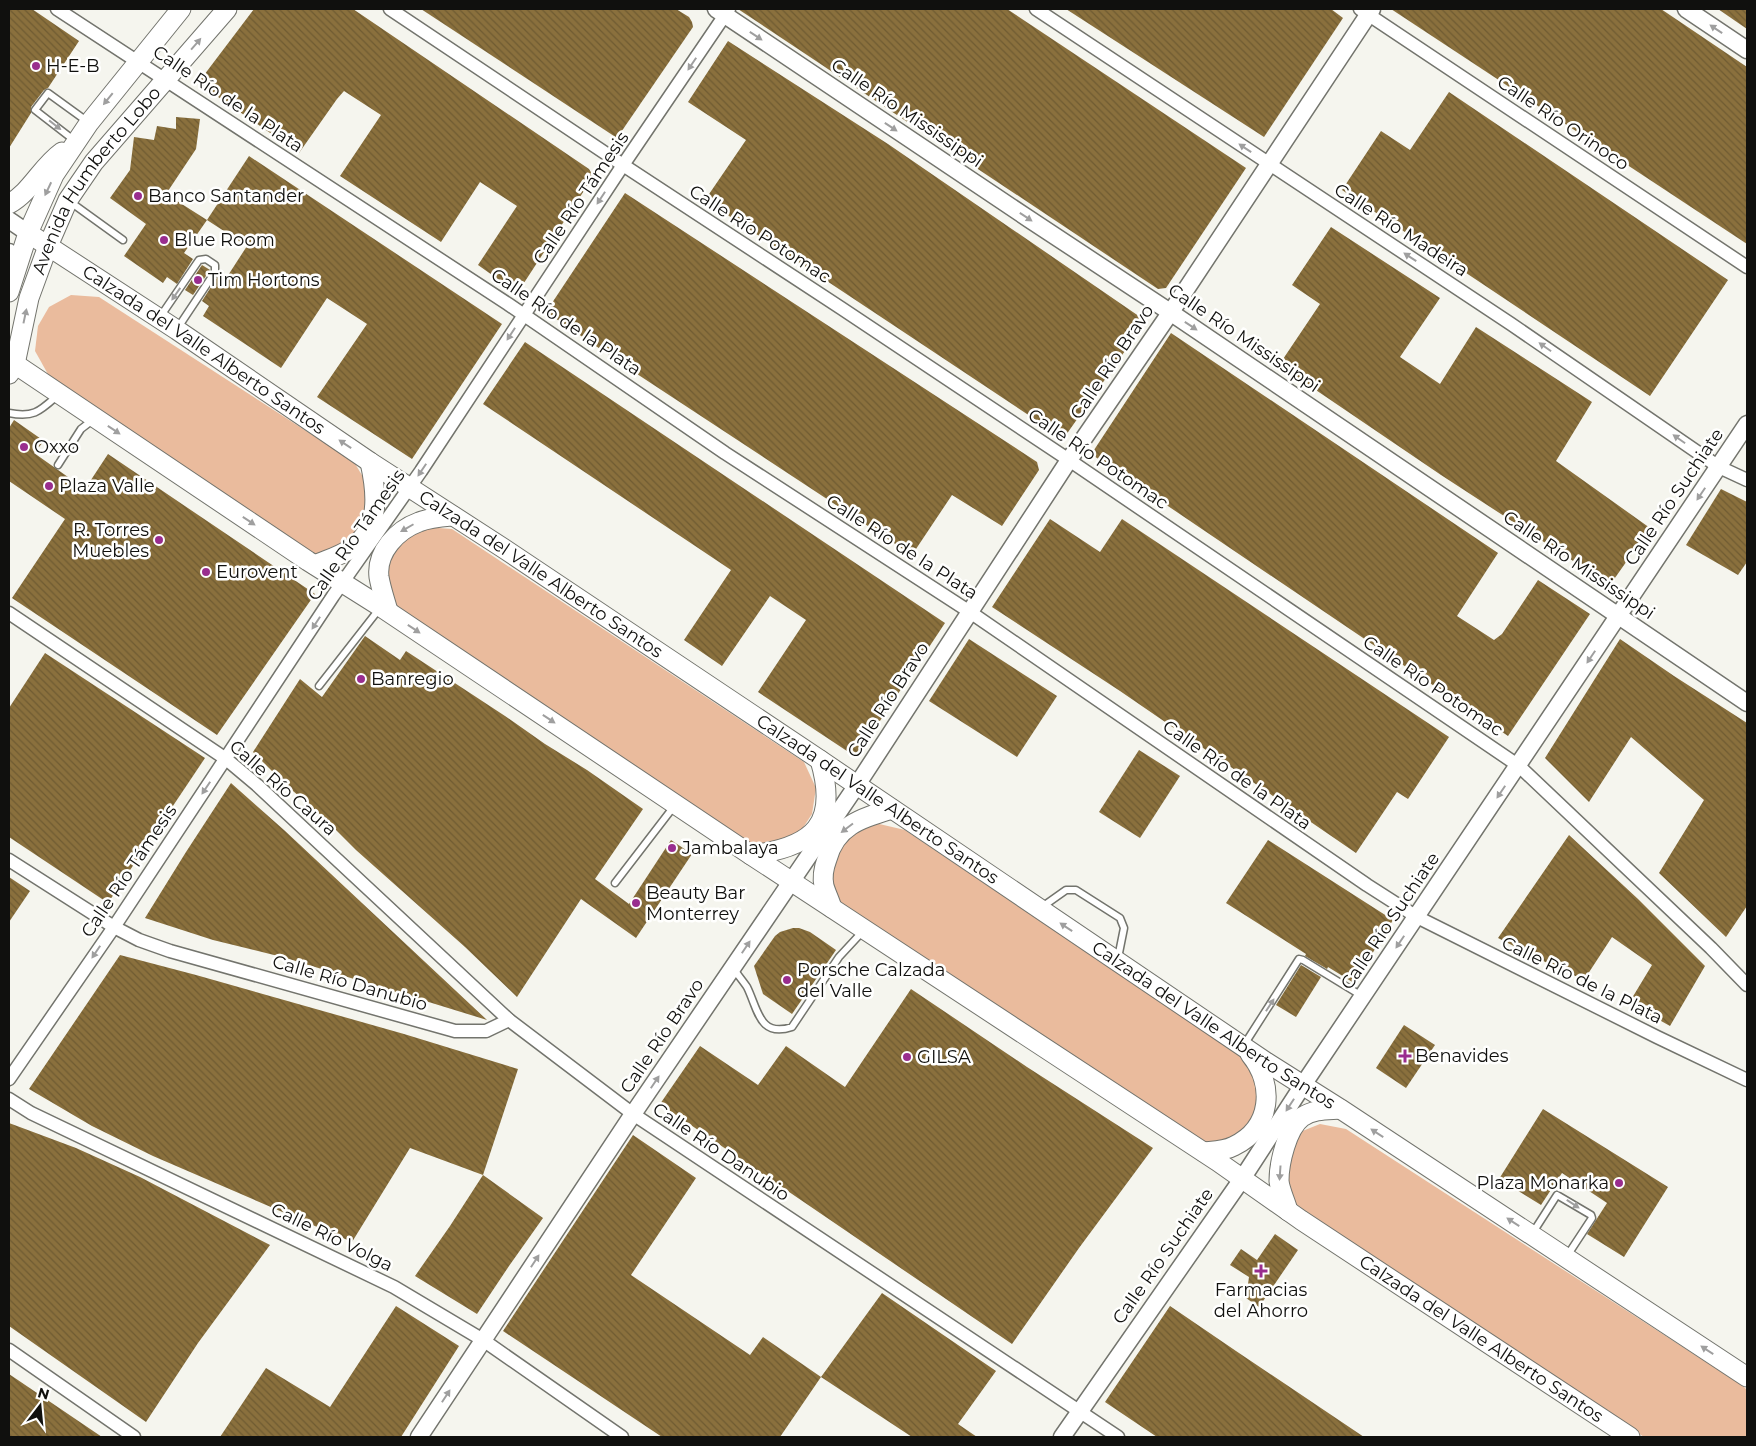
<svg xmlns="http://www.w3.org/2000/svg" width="1756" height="1446" viewBox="0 0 1756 1446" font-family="Montserrat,sans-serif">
  <defs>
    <pattern id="building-back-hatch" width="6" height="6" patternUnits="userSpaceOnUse" patternTransform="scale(1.25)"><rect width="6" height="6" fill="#8a703d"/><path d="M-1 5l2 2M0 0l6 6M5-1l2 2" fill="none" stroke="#6f5b32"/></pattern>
  </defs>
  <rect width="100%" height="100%" fill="#f5f5ee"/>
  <g fill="#eabb9d">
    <path d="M71,295L99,297L354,462L371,490L369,520L347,548L321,556L294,544L49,376L35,351L38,326L49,307Z"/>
    <path d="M425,527L452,529L804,762L816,788L812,814L797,837L750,847L400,612L387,585L389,558L402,539Z"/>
    <path d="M875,823L905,830L1251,1063L1264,1093L1259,1120L1218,1148L1189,1140L839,905L830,880L833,850L847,831Z"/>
    <path d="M1320,1124L1346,1129L1743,1386L1747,1390V1437H1644L1293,1207L1284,1181L1287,1157L1300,1132Z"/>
  </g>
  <g fill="url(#building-back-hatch)">
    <path d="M9,9H32L79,41L48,88L44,90L31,107V113L9,148Z"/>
    <path d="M254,9H353L589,169L592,174L591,180L520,289L517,291L513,290L478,265L517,206L480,182L441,242L340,176L381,115L344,91L337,99L299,153L198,83Z"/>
    <path d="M421,9H676L689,17L692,22L693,27L617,138Z"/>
    <path d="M738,9H1007L1246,168L1166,288L1158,289Z"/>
    <path d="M1066,9H1331L1343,18L1264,137Z"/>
    <path d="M1391,9H1661L1747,67V244Z"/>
    <path d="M1718,9H1747V29Z"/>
    <path d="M728,41L888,144L1146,321L1066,435L1060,436L705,200L746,140L688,102Z"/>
    <path d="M1449,92L1728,280L1650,396L1342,190L1381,131L1410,150Z"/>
    <path d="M176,117L200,119L196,149L166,194L207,220L184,253L193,259L177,284L167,277L163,283L124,256L146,224L110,198L130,170L134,137L154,140L157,126L176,129Z"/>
    <path d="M249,156L502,324L412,459L317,397L367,324L327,298L281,368L203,316L209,306L202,301L218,276L225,280L247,246L207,220Z"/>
    <path d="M625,193L1037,462L1039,470L1002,526L952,495L912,555L634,372L546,312Z"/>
    <path d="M1331,227L1440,298L1400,357L1440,384L1476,327L1592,402L1556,461L1650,528L1610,585L1441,475L1279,365L1320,304L1292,285Z"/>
    <path d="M202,265L210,270L193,295L185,290Z"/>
    <path d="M1171,333L1498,553L1457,616L1494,640L1502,634L1538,580L1590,614L1508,736L1094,456V450Z"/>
    <path d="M525,342L945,623L856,757L758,692L806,620L770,596L722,666L684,640L731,570L483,404Z"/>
    <path d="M14,420L44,441L34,453L85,489L108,454L315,594L217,735L12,598L65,519L9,481V428Z"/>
    <path d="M1721,489L1747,502V562L1738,575L1686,545Z"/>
    <path d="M1050,519L1100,552L1122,519L1449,737L1408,799L1397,792L1356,853L1120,691L992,607Z"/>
    <path d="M365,636L400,660L406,651L505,716L545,744L587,770L643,809L595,879L629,904L671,840L692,854L636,938L581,899L517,997L465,947L356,850L321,815L286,785L253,752L300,679L322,697Z"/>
    <path d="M969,639L1057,696L1017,757L929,701Z"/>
    <path d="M1620,639L1674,676L1747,723V906L1726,937L1659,873L1704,800L1631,737L1589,802L1545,758Z"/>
    <path d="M45,653L205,758L108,903L9,837V708Z"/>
    <path d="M1139,750L1180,776L1140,838L1099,812Z"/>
    <path d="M231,783L284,830L487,1020L286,958L213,940L145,918L186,852Z"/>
    <path d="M1569,835L1638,899L1705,966L1670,1026L1629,1003L1652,965L1612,937L1584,980L1541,960L1498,938Z"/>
    <path d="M1268,840L1393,920L1354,983L1328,967L1327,969L1305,956L1306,954L1226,903Z"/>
    <path d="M9,877L30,891L9,922Z"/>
    <path d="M793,928H799L810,932L836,950L792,1014L763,994L754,966L775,936L780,932Z"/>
    <path d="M120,955L196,975L404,1034L518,1069L483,1175L410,1148L352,1242L153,1156L92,1126L29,1089Z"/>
    <path d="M1301,965L1321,977L1296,1017L1276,1005Z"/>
    <path d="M911,989L1027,1067L1153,1148L1079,1248L1012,1344L660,1104L700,1046L758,1085L786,1046L845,1087Z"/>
    <path d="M1404,1025L1435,1045L1406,1088L1376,1068Z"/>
    <path d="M1543,1109L1668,1187L1624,1257L1587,1234L1607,1203L1562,1173L1541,1205L1499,1179Z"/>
    <path d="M9,1123L76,1148L140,1177L270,1245L198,1343L146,1422L9,1326Z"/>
    <path d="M633,1135L696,1178L631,1275L750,1355L763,1337L821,1377L780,1437H662L503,1331Z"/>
    <path d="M483,1175L543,1218L509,1266L477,1314L415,1276L450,1226Z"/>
    <path d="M1275,1234L1298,1250L1259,1307L1246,1298L1249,1277L1230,1265L1241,1249L1257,1260Z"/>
    <path d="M882,1293L996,1371L958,1424L977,1437H912L821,1377Z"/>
    <path d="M396,1306L459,1346L401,1437H220L266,1368L330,1407Z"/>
    <path d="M1170,1306L1236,1351L1364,1437H1157L1105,1402Z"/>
    <path d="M9,1374L102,1437H9Z"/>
  </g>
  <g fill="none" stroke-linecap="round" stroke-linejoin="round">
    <g stroke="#73746d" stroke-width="9">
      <g id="service">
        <path d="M75,141L35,110L48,93L88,122"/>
        <path d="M69,201L123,240"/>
        <path d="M160,317L199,260L206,259L215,265V272L177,329"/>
        <path d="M9,413C34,418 40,411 58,395"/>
        <path d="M58,465L81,429L94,419"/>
        <path d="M319,686L380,608"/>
        <path d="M615,883L675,805"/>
        <path d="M1042,907L1066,890H1076L1120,918L1124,928L1118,958"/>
        <path d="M733,968C737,974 743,981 747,987C758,1009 759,1038 792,1027L839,957L864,930"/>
        <path d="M1244,1045L1299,959L1303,960L1362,996"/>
        <path d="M1532,1234L1557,1195L1591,1215L1592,1218L1567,1256"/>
      </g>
    </g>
    <g stroke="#73746d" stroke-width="15">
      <g id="minor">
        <path d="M57,9L508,304L725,453L970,612L1367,885L1417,917L1657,1037L1747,1080"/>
        <path d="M390,9L623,165L841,308L1069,460L1519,766L1711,948L1747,985"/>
        <path d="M1036,9L1511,324L1719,467L1747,480"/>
        <path d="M1360,9L1747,267"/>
        <path d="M9,613L226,759L257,785L509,1020L633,1114L1118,1437"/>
        <path d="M9,860L114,927L139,940L170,951L455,1031H486L509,1020"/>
        <path d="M9,1079L114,927L333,596L421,471L623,165L729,9"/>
        <path d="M9,1099L31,1113L394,1287L483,1340L622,1437"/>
        <path d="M9,1350L134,1437"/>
      </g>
    </g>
    <g stroke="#73746d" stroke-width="19">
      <g id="tertiary">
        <path d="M716,9L1029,219L1170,312L1747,703"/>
        <path d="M1686,9L1747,50"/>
        <path d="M9,220L28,233"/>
        <path d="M9,252V262"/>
        <path d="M419,1437L633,1114L857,785L1069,460L1179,300L1372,9"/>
        <path d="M1062,1437L1242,1179L1303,1085L1747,424"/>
      </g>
    </g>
    <g stroke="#73746d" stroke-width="21">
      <g id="secondary">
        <path d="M9,204C31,192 41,167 62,152"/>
        <path id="s1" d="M28,233L177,330L370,462L503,548L820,760L1266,1062L1342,1110L1747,1377"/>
        <path d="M9,292L28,233L54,175L89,123L181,9"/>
        <path id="s2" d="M9,360L308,561L381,607L751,855L1217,1161L1301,1220L1630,1437"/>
        <path id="s3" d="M9,374L15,364L29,298L48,246L68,200L94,162L227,9"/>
        <path d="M315,565C326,560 340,556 350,549C381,529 377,494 370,462"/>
        <path d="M388,611C385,600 381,589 379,577C376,552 397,530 419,522C429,518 442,517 453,516"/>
        <path d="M751,855C814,847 839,824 820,760"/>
        <path d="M832,908C830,901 826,893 824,886C822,877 824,867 827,859C836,825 862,818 892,809"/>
        <path d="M1204,1152C1213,1151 1225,1151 1234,1146C1272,1128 1275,1084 1250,1054"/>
        <path d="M1288,1211C1286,1202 1280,1191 1279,1181C1279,1163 1287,1128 1302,1117C1314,1109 1327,1110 1340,1109"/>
      </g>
    </g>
    <use href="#service" stroke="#fff" stroke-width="6"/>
    <use href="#minor" stroke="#fff" stroke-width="12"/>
    <use href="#tertiary" stroke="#fff" stroke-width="16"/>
    <use href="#secondary" stroke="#fff" stroke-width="19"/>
  </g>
  <defs><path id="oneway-solid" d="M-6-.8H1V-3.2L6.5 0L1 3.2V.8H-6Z" transform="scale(1.25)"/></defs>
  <g fill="#9f9f9f">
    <use href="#oneway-solid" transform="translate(1716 29) rotate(-146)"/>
    <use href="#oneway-solid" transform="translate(756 36) rotate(34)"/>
    <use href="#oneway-solid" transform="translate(196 44) rotate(-49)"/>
    <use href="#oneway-solid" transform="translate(692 64) rotate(124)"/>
    <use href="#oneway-solid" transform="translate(108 99) rotate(129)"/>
    <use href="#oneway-solid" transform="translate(55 125) rotate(38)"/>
    <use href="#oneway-solid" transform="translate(891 127) rotate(34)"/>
    <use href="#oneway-solid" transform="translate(1245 148) rotate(-146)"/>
    <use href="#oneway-solid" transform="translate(48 189) rotate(115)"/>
    <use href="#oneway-solid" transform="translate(601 198) rotate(123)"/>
    <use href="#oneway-solid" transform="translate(1026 217) rotate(34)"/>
    <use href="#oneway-solid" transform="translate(1410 257) rotate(-147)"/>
    <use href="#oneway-solid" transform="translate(176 294) rotate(125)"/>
    <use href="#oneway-solid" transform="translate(25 316) rotate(-78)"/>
    <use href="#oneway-solid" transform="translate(1191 326) rotate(34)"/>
    <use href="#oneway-solid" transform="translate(511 334) rotate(123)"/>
    <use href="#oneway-solid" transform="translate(1545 347) rotate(-145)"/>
    <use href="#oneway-solid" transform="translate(114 430) rotate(34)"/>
    <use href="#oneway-solid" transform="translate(1679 439) rotate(-145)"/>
    <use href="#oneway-solid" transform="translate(345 444) rotate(-146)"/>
    <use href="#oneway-solid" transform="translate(422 470) rotate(124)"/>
    <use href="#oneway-solid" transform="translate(1701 494) rotate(124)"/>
    <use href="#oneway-solid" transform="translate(249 521) rotate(34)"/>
    <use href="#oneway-solid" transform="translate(407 528) rotate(150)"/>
    <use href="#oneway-solid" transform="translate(316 623) rotate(123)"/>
    <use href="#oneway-solid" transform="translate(414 629) rotate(34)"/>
    <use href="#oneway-solid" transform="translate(1591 657) rotate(124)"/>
    <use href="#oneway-solid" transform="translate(549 719) rotate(34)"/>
    <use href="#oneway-solid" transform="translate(206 788) rotate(124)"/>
    <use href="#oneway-solid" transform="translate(1501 792) rotate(124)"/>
    <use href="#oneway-solid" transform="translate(847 828) rotate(143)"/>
    <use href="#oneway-solid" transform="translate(1066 927) rotate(-146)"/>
    <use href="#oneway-solid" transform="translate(1400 942) rotate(124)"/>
    <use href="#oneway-solid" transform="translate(746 947) rotate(-56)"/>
    <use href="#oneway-solid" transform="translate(96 952) rotate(124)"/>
    <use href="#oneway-solid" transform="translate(1270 1005) rotate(-57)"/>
    <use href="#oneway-solid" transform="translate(655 1082) rotate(-56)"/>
    <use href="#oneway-solid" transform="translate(1290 1105) rotate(123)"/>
    <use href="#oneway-solid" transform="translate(1377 1133) rotate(-147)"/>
    <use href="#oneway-solid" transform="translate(1280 1173) rotate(94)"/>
    <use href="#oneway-solid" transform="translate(1573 1204) rotate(33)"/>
    <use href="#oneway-solid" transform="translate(1513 1222) rotate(-147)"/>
    <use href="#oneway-solid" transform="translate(535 1261) rotate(-57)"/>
    <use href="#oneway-solid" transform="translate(1707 1350) rotate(-147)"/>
    <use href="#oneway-solid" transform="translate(446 1396) rotate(-57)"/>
  </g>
  <g fill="#992d8e" stroke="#fffffe" stroke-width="2">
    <circle cx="36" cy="66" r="5"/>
    <circle cx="138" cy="196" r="5"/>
    <circle cx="164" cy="240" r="5"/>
    <circle cx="198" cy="280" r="5"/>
    <circle cx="24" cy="447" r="5"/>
    <circle cx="49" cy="486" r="5"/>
    <circle cx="159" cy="540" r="5"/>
    <circle cx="206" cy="572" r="5"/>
    <circle cx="361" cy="679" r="5"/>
    <circle cx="672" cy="848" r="5"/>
    <circle cx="636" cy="903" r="5"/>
    <circle cx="787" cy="980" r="5"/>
    <path d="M1402.5 1048.5h5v5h5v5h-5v5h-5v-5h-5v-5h5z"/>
    <circle cx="907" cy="1057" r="5"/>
    <circle cx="1619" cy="1183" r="5"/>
    <path d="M1258.5 1263.5h5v5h5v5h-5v5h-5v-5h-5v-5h5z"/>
  </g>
  <g text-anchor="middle" stroke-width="5" stroke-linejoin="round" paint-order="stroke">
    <g font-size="18" fill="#10100e" stroke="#fffffe" text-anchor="start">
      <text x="46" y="72">H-E-B</text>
      <text x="148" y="202">Banco Santander</text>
      <text x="174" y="246">Blue Room</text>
      <text x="208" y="286">Tim Hortons</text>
      <text x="34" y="453">Oxxo</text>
      <text x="59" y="492">Plaza Valle</text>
      <text x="149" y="536" text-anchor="end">R. Torres<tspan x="149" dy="21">Muebles</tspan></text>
      <text x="216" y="578">Eurovent</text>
      <text x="371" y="685">Banregio</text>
      <text x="682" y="854">Jambalaya</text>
      <text x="646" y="899">Beauty Bar<tspan x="646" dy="21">Monterrey</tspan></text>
      <text x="797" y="976">Porsche Calzada<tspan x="797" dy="21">del Valle</tspan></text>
      <text x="1415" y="1062">Benavides</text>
      <text x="917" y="1063">GILSA</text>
      <text x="1609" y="1189" text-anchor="end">Plaza Monarka</text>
      <text x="1261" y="1296" text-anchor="middle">Farmacias<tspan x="1261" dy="21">del Ahorro</tspan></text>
    </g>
    <g font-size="18" fill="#10100e" stroke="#fffffe">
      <text transform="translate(228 99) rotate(34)" y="6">Calle Río de la Plata</text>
      <text transform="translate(907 113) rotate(34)" y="6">Calle Río Mississippi</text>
      <text transform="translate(1563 123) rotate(34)" y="6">Calle Río Orinoco</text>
      <text dy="6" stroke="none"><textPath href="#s3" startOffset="216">Avenida Humberto Lobo</textPath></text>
      <text transform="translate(581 198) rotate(-56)" y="6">Calle Río Támesis</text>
      <text transform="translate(1401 230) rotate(33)" y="6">Calle Río Madeira</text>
      <text transform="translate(760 234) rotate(33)" y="6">Calle Río Potomac</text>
      <text transform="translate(566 322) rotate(34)" y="6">Calle Río de la Plata</text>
      <text transform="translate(1244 338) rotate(34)" y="6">Calle Río Mississippi</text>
      <text dy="6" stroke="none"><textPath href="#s1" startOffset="211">Calzada del Valle Alberto Santos</textPath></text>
      <text transform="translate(1112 362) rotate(-56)" y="6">Calle Río Bravo</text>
      <text transform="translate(1098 459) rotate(34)" y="6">Calle Río Potomac</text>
      <text transform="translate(1674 497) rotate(-56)" y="6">Calle Río Suchiate</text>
      <text transform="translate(356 535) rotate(-55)" y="6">Calle Río Támesis</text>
      <text transform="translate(902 547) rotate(33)" y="6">Calle Río de la Plata</text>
      <text transform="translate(1579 565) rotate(34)" y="6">Calle Río Mississippi</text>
      <text dy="6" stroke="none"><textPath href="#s1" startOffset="616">Calzada del Valle Alberto Santos</textPath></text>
      <text transform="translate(1433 686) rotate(34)" y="6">Calle Río Potomac</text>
      <text transform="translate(888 700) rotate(-57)" y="6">Calle Río Bravo</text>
      <text transform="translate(1237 775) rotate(35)" y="6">Calle Río de la Plata</text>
      <text transform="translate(283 788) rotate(41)" y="6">Calle Río Caura</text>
      <text dy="6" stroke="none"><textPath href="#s1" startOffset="1021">Calzada del Valle Alberto Santos</textPath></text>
      <text transform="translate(129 871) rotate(-56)" y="6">Calle Río Támesis</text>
      <text transform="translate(1390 921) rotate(-56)" y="6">Calle Río Suchiate</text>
      <text transform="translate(1582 980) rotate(26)" y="6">Calle Río de la Plata</text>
      <text transform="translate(350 983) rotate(16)" y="6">Calle Río Danubio</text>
      <text dy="6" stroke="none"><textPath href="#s1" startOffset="1426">Calzada del Valle Alberto Santos</textPath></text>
      <text transform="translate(662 1036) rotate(-56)" y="6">Calle Río Bravo</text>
      <text transform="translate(721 1152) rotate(34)" y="6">Calle Río Danubio</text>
      <text transform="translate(332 1237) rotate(26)" y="6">Calle Río Volga</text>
      <text transform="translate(1163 1256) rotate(-55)" y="6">Calle Río Suchiate</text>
      <text dy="6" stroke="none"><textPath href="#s2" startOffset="1768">Calzada del Valle Alberto Santos</textPath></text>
    </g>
  </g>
  <rect width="1756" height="1446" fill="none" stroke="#10100e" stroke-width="20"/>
  <g transform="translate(40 1406) rotate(16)" stroke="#fffffe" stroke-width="4" paint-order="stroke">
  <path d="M0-4L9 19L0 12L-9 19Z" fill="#10100e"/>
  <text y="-8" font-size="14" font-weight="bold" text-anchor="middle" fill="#10100e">N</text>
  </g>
</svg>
